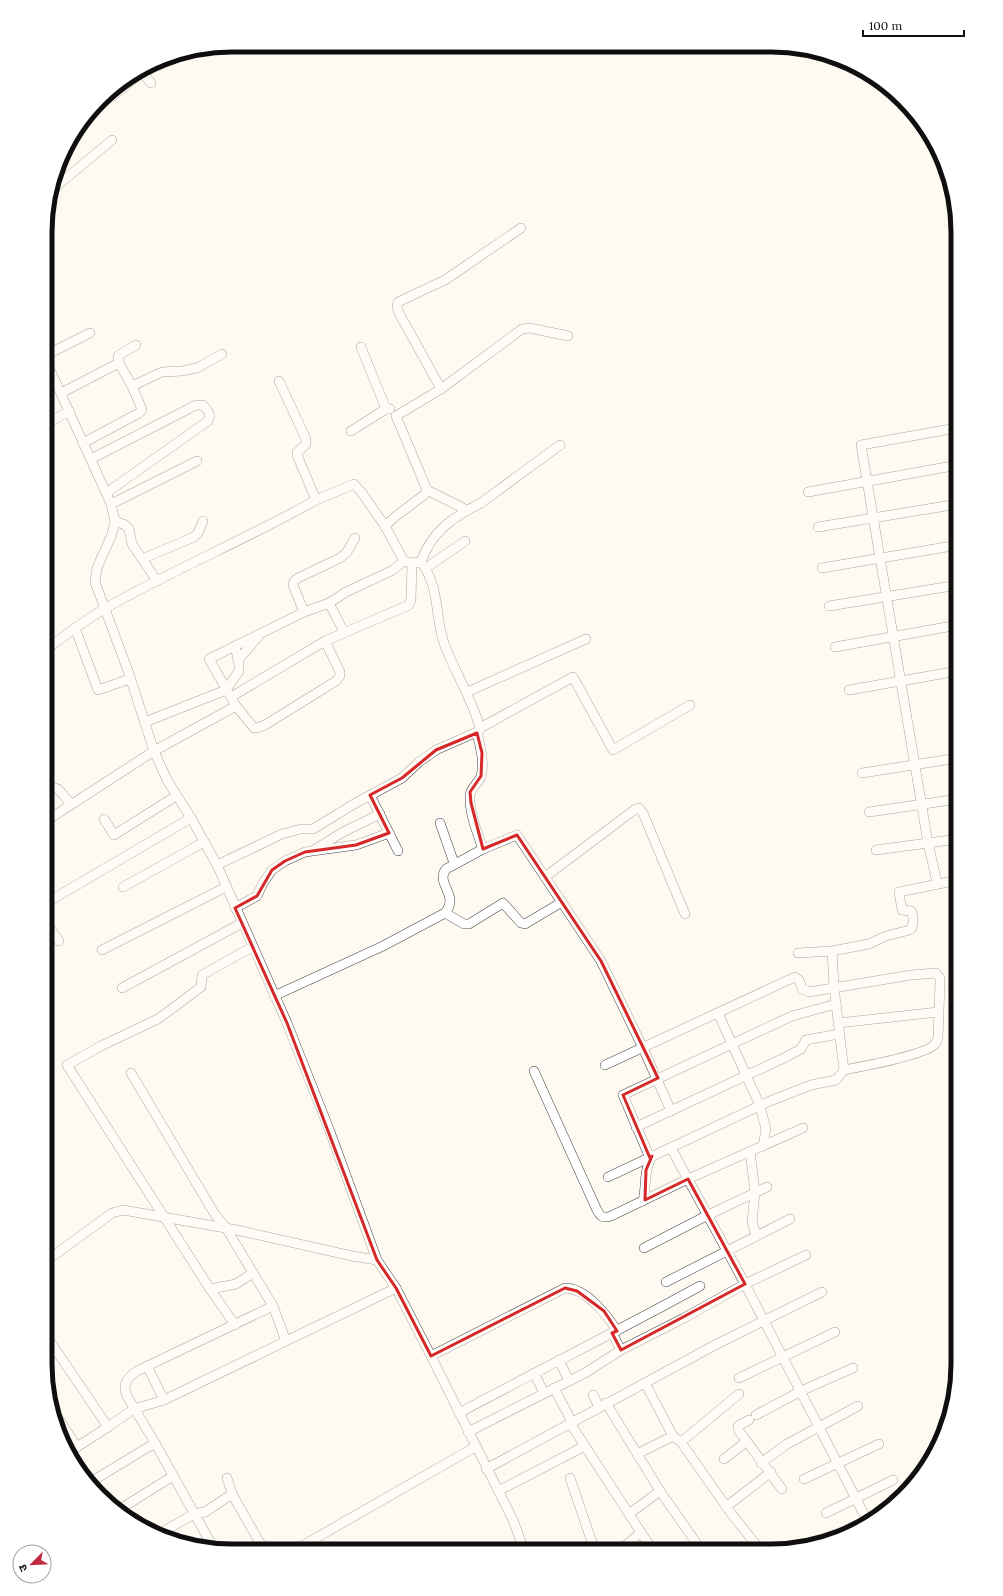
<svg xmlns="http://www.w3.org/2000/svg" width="1003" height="1596" viewBox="0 0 1003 1596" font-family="Lora,'Noto Sans Devanagari',serif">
  <rect width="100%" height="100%" fill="#fffaf1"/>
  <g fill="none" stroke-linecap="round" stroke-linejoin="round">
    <g stroke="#424242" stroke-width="10">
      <g id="minor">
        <path d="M141,71L151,83"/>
        <path d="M113,96L142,72"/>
        <path d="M52,190L112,140"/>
        <path d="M361,347L386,409"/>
        <path d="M46,355L90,333"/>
        <path d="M46,361L111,504L115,521L112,534L97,568L95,582L128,671L154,751L167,780L191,818L217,865L287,1023L329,1129L377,1260L396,1288L431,1356L513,1520L524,1550"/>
        <path d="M119,363L118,357L119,355L136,345"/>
        <path d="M441,389L399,313L397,307L398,302L445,280L521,228"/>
        <path d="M61,393L119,363L132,386"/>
        <path d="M46,424L69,411"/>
        <path d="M351,431L386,409H390"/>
        <path d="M83,443L139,413L142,410L141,407L132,386L162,372L182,371L197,368L222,354"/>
        <path d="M91,459L196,405H203C207,410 212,414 208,421L106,493"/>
        <path d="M427,490L467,510"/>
        <path d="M808,492L958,465"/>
        <path d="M316,500L354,484L362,493L385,526"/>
        <path d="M958,503V401"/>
        <path d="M111,504L197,461"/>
        <path d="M115,521L125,525L129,529L132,544L157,581"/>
        <path d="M818,527L958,504"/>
        <path d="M958,546V508"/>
        <path d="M142,559L194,537L198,533L203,521"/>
        <path d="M421,562C431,532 453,517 481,503L560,445"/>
        <path d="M426,568L465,541"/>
        <path d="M822,568L958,545"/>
        <path d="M329,603L344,632"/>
        <path d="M829,606L958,585"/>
        <path d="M304,612L293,585L294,581L298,578L340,558L347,552L355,538"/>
        <path d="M75,628L98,690L130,679"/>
        <path d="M835,647L958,625"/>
        <path d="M46,650C65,635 85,620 106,608C174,569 247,539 316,500L297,455V453L306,444V439L279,381"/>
        <path d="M238,660L258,637"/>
        <path d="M849,690L958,671"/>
        <path d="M467,692L586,639"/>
        <path d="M231,697L325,641L409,605L411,599L412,563"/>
        <path d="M236,706L254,728H257L265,725L336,681L340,676V672L325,641"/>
        <path d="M145,722L226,690L239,671V664L235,646"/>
        <path d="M480,728L573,677L613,750L690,705"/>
        <path d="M477,733C480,746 485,763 481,776C479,783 471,787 470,795C469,813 477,832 483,849"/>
        <path d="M862,773L958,758"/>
        <path d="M46,785L58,789L71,804"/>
        <path d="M370,795L398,851"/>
        <path d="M869,812L958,799"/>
        <path d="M104,819L114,835L176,796"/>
        <path d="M46,821L154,751L236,706L209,659L304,612L329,603L346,592L393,570L404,561"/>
        <path d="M440,823L454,863"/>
        <path d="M314,850L343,832L380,814"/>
        <path d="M876,850L958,839"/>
        <path d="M217,865L282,834L301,829H313L354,804L402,778L419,762L436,750L479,731L480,728C472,699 456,674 445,646C434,617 441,589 421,562L412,563L404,561L385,526L396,516L424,495L427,490L396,416L441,389L522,329L530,328L568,336"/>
        <path d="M545,877L634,810L639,808L643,813L685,914"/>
        <path d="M937,883L928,843L861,445L957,428"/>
        <path d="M123,887L204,842"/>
        <path d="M46,903L191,818"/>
        <path d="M235,908L257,896L263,883L272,870L285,861L305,852L356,845L389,833"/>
        <path d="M445,913L464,924H469L503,903L521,923L525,924L562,902"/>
        <path d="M46,923L59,941"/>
        <path d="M102,950L226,887"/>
        <path d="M798,953L832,951L869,944L886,936L910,930C914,926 914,916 911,911L902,910L899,892L958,880"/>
        <path d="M122,988L242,923"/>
        <path d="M274,996L383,946L445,913C460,895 435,884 446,869L483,849L517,835L601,961L643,1048L671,1111"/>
        <path d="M718,1013L760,1106L766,1129L763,1146"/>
        <path d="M838,1023L938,1012"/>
        <path d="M605,1065L795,977L799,980L802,989L809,992L911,975L936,973L940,978V982L938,1038C937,1040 937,1042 935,1044C926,1055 860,1067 844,1070L834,987L832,951"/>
        <path d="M534,1071L596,1208C600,1216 602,1219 611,1216L688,1179L803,1128"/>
        <path d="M131,1073L214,1213L226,1228L273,1306L286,1341"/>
        <path d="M636,1127L786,1057L801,1049L806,1040L839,1034"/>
        <path d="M671,1148L745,1284L868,1522"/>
        <path d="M750,1151L755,1192L752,1222L756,1235"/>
        <path d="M650,1158L623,1095L792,1016L836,1004"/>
        <path d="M608,1177L770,1101L811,1085L836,1080L844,1070"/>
        <path d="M643,1201C647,1183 643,1173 652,1156"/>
        <path d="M644,1248L708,1215L767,1187"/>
        <path d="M45,1262L112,1213L123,1210L237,1230L352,1256L377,1260"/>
        <path d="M666,1282L790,1219"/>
        <path d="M210,1289L236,1284L253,1273"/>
        <path d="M235,1325L210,1289L67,1065L101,1046L158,1019L201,987L202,975L252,947"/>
        <path d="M612,1333L621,1350"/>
        <path d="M45,1334L108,1427"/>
        <path d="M431,1356L565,1288C586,1288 607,1315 617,1331"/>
        <path d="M559,1360L569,1381"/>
        <path d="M147,1366L164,1400"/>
        <path d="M534,1373L544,1393"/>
        <path d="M739,1378L835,1332"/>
        <path d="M645,1383L673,1436L681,1442L730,1512L761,1551"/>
        <path d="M554,1388L572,1422"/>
        <path d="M593,1395L599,1407"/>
        <path d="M606,1403L660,1491L702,1551"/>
        <path d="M54,1412L77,1447"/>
        <path d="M459,1413C539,1370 620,1330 700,1286"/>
        <path d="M756,1415L801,1391L853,1368"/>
        <path d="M749,1420L738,1426L739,1431L782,1489"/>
        <path d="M570,1423L653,1551"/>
        <path d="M468,1432L585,1373L621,1350L684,1318L745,1284L806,1255"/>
        <path d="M681,1442L739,1394"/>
        <path d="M69,1452L108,1427L134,1409L164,1400L396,1288"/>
        <path d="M637,1454L673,1436"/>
        <path d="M724,1459L746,1442"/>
        <path d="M761,1463L787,1444L858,1406"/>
        <path d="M486,1469L715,1345L822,1292"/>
        <path d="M227,1478L232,1494L264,1550"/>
        <path d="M570,1478L595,1551"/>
        <path d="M804,1479L879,1444"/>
        <path d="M89,1483L155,1443"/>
        <path d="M498,1491L585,1446"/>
        <path d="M726,1507L771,1472"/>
        <path d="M117,1511L173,1476"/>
        <path d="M826,1513L893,1480"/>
        <path d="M629,1514L660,1491"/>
        <path d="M157,1535L194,1514L205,1512L232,1494"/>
        <path d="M214,1549L155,1443L127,1396C122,1384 127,1378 137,1371L273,1306"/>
        <path d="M295,1550L475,1447"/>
        <path d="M617,1551L629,1543L641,1532"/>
      </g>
    </g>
    <use href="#minor" stroke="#fff" stroke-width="9"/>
  </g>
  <path d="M0 0H1003V1596H0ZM477,733L482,753L481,776L470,792L471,803L483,849L517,835L601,961L658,1078L623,1095L650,1158L652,1156L646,1170L645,1200L688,1179L745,1284L621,1350L612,1333L617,1331L604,1311L577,1291L565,1288L431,1356L396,1288L377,1260L287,1023L235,908L257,896L272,870L285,861L305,852L356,845L389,833L370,795L402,778L436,750Z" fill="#fffaf1" fill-opacity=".55" fill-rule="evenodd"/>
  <path fill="none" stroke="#d62828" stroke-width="3" stroke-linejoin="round" d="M477,733L482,753L481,776L470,792L471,803L483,849L517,835L601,961L658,1078L623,1095L650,1158L652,1156L646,1170L645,1200L688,1179L745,1284L621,1350L612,1333L617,1331L604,1311L577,1291L565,1288L431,1356L396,1288L377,1260L287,1023L235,908L257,896L272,870L285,861L305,852L356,845L389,833L370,795L402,778L436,750Z"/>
  <path d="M0 0H1003V1596H0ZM232 52H771A180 180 0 0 1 951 232V1364A180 180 0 0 1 771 1544H232A180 180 0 0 1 52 1364V232A180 180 0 0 1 232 52Z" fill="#fff" fill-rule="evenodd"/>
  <path fill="none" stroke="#0f0f0f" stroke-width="5" d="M232 52H771A180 180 0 0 1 951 232V1364A180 180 0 0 1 771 1544H232A180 180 0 0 1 52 1364V232A180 180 0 0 1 232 52Z"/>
  <g transform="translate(32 1564) rotate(246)"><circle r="19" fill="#ffffff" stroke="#9f9f9f"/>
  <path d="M0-3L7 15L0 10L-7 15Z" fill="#be2843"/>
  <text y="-6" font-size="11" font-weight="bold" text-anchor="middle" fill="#0f0f0f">उ</text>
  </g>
  <path d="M863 30v6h101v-6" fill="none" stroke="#0f0f0f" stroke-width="2"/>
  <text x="869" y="30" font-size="12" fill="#0f0f0f" stroke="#ffffff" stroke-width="3" paint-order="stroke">100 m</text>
</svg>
